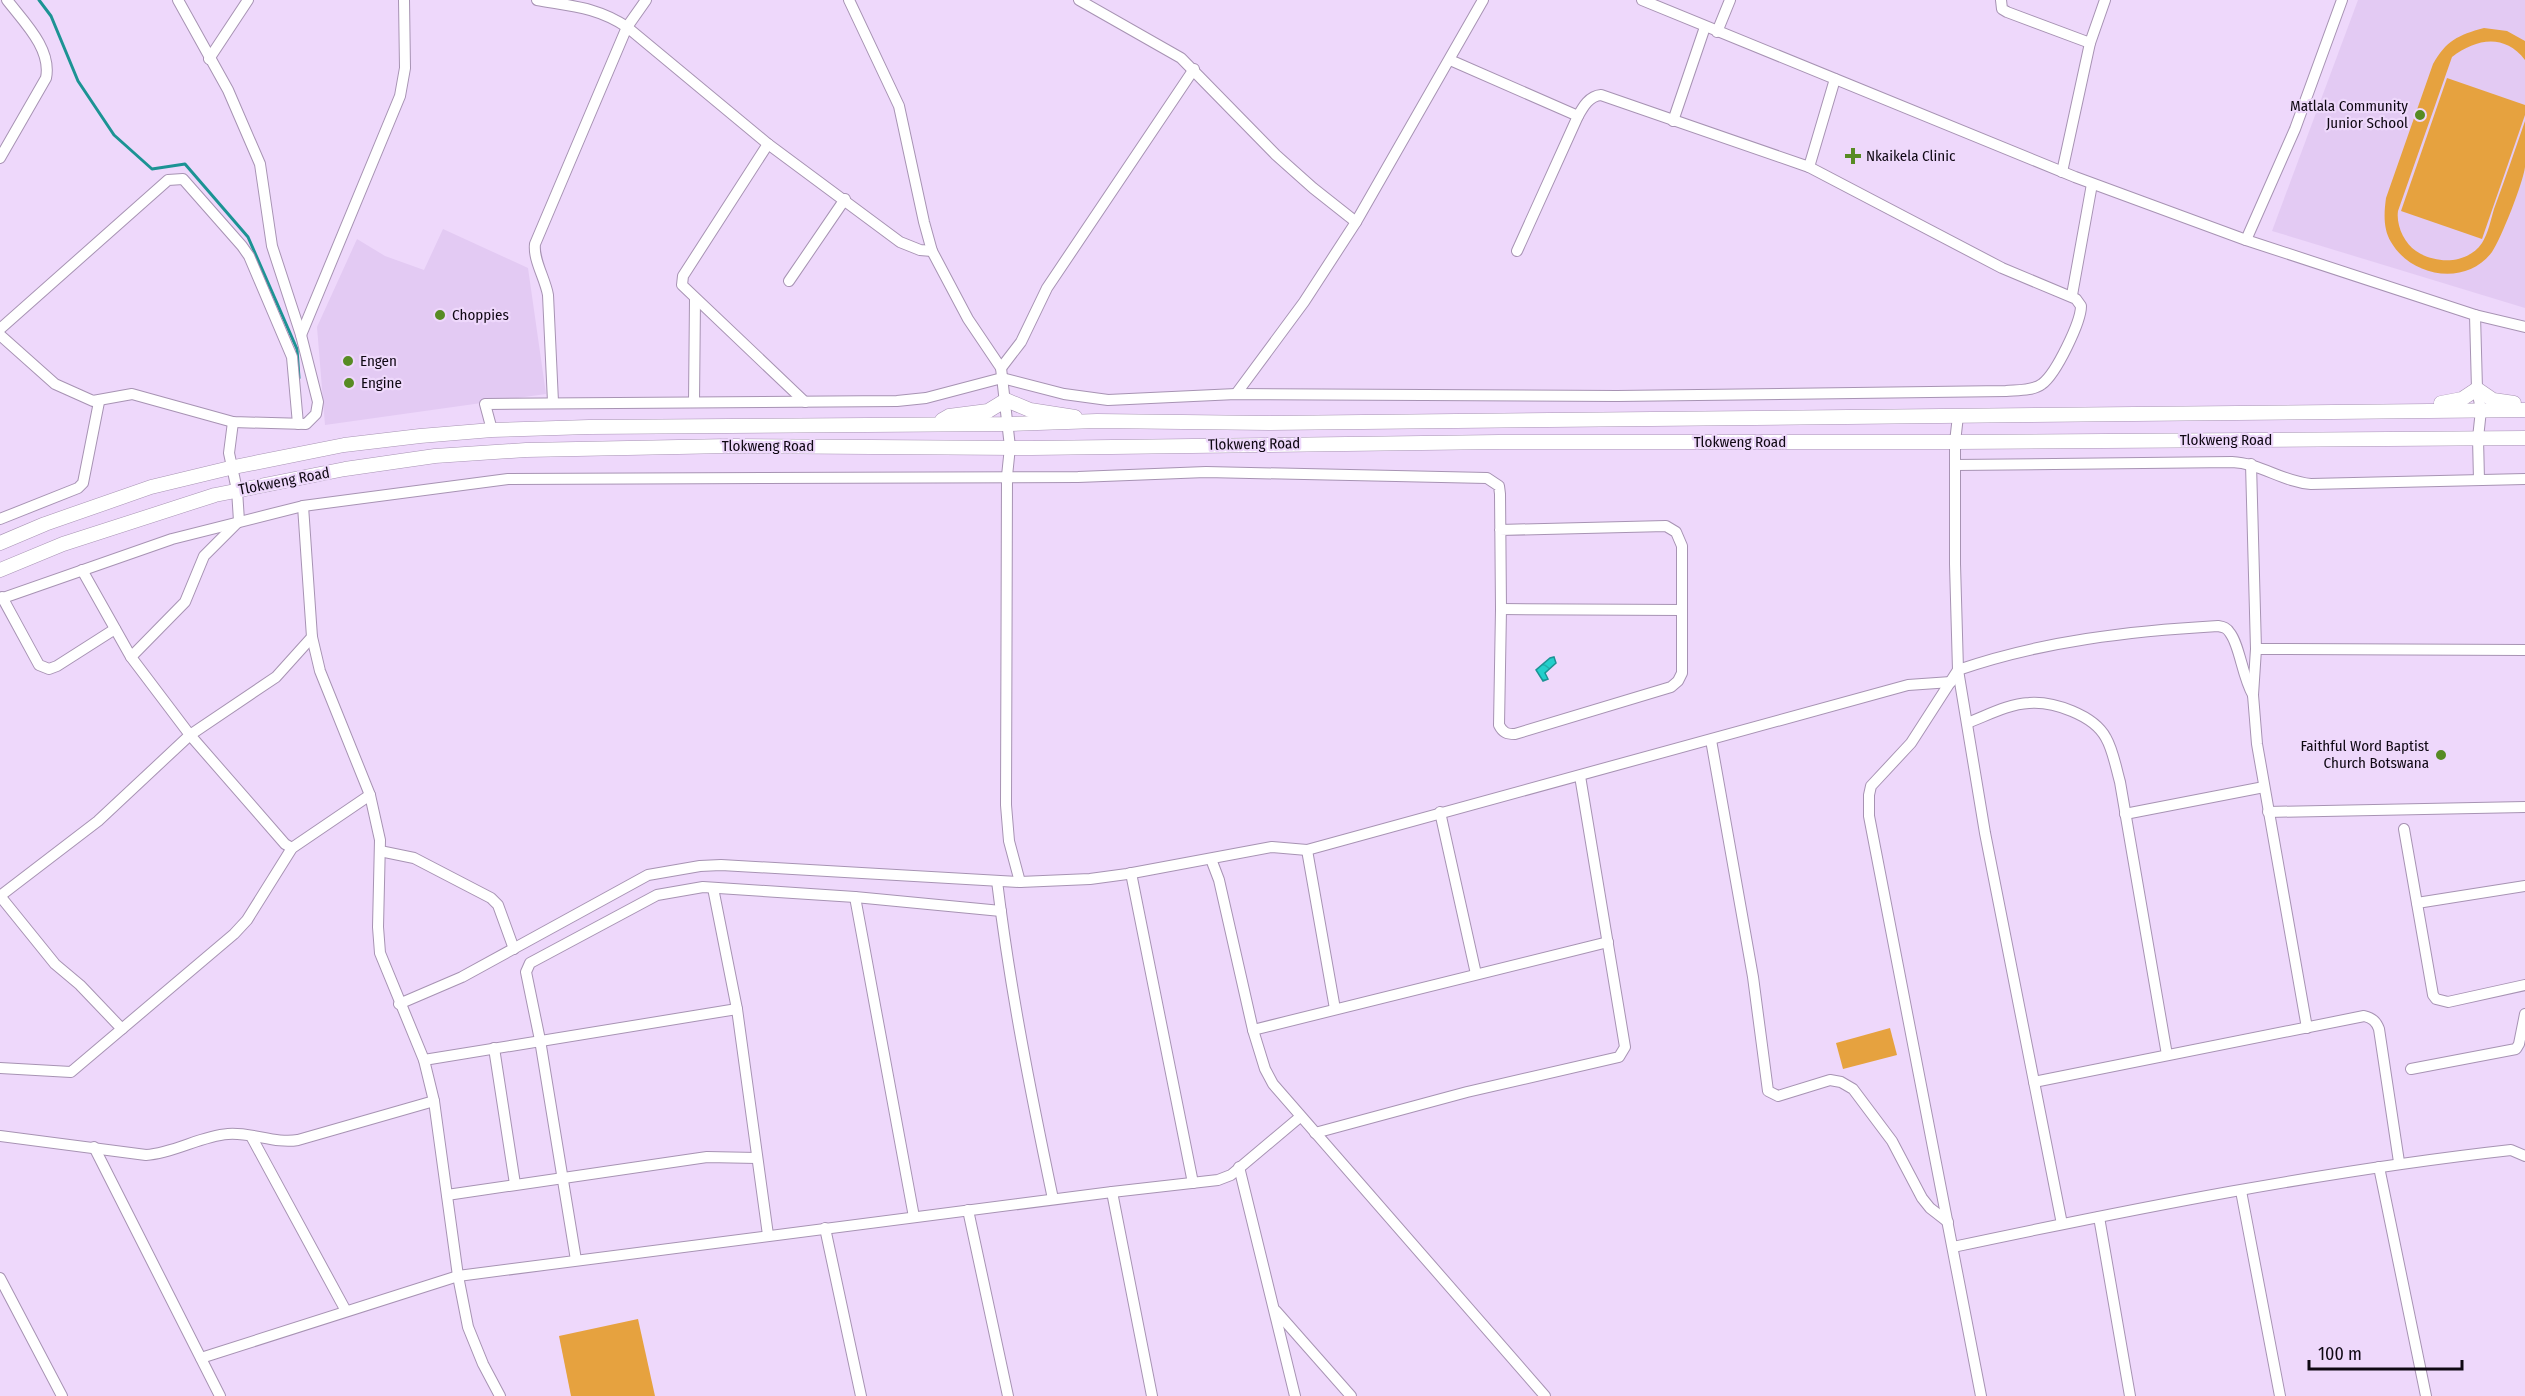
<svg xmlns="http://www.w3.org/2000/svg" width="2525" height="1396" viewBox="0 0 2525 1396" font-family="'Fira Sans Condensed',sans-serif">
  <defs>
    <pattern id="water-waves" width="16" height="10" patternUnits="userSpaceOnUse" patternTransform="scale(1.5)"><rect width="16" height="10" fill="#22cfcb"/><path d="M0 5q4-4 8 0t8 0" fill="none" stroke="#1eb0ad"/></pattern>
  </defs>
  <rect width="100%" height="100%" fill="#eed8fb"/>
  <g fill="#e3caf3">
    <path d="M2358,0H2525V308L2272,231Z"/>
    <path d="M443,229L528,268L546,394L325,425L317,327L357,239L385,256L424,270Z"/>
  </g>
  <g fill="#e6a23f">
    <path d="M2484,28L2507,31L2525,41V60C2504,33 2476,39 2452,57L2398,211C2396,225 2404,243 2416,251C2435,264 2467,265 2482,243C2488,234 2491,219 2494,209C2505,179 2515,150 2525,121C2525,136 2525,153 2525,167C2523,183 2501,239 2492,252C2466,287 2411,277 2391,242C2383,229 2384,213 2386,198L2433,64C2446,41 2458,35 2484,28Z"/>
    <path d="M2447,78L2525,105V115L2482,239L2401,211Z"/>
    <path d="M1890,1028L1897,1055L1843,1069L1836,1043Z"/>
    <path d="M638,1319L655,1396H571L559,1336Z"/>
  </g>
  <path fill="url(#water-waves)" stroke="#1c9394" stroke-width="1.5" d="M1554,657L1556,663L1545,673L1548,679L1543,681L1536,670L1550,658Z"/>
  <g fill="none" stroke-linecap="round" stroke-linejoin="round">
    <path stroke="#1c9394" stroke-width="3" d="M39,0L51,16L78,81L114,135L152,169L185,164L248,237L297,349L299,378"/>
    <g stroke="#a793b3" stroke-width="12">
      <g id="minor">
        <path d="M537,0C571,6 597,7 627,27L768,144L900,242L920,250L932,251"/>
        <path d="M849,0L899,106L924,222L932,251L968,319L1001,368L1010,447L1007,476L1006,805L1009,841L1020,882"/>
        <path d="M1079,0L1181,58L1276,155L1313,188L1356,222"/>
        <path d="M1642,0L2075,177L2246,240L2475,315L2477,389L2481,410L2478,438L2479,480"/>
        <path d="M2001,0L2002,9L2007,12L2090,43"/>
        <path d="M1717,32L1730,0"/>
        <path d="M209,59L248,0"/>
        <path d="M1450,60L1578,116"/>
        <path d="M1673,121L1705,27"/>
        <path d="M768,144L683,276L682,285L805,402"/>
        <path d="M0,158L46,78C52,49 24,22 7,0"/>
        <path d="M2062,172L2090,43L2105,0"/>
        <path d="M2246,240L2295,129L2342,0"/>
        <path d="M1517,251L1578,116C1583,107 1589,96 1601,95L1809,167L1835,79"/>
        <path d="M789,281L845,199"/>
        <path d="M2072,295L2092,184"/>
        <path d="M2475,315L2525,327"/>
        <path d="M0,329L168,180L183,179L242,246L249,256L292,357L298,424"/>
        <path d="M0,335L55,384L93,401L132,394L233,422L306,424L316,414L318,402L301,335L272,246L260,164L228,90L178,0"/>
        <path d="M301,335L400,96L405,68L404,0"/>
        <path d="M1001,368L1021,342L1047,288L1194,69"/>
        <path d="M1236,394L1304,302L1356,222L1483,0"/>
        <path d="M553,402L548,295C545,278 533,260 535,244L627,27L646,0"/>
        <path d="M694,402L695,299"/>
        <path d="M1958,416L1955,442V564L1958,670L1985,833L2062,1224"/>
        <path d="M492,430L485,404L897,401L926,398L1002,378L1064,394L1108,400L1236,394L1617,396L2006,391C2017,390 2033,391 2042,384C2056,374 2081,322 2081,306L2076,299L2002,268L1809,167"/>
        <path d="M2251,464L2256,649L2253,695L2257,744L2307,1028"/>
        <path d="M1955,465L2232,462C2260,463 2283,482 2311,484L2525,479"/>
        <path d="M303,506L312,637L320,671L370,795L380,840L378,927L380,953L424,1060L434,1101L458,1276L468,1327L483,1364L500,1396"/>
        <path d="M0,519L78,488L83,483L99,402"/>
        <path d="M82,570L131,657L190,735L285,844L292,848"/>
        <path d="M2,597L39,665L49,669L57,666L115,629"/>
        <path d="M0,599L172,539L303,506L508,479L1078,477L1206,472L1487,478L1499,486L1500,494L1501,609L1499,725C1503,733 1507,734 1515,734L1671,687L1678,681L1682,673V546L1676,532L1666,526L1500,530"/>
        <path d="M1501,609L1682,610"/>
        <path d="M2256,649L2525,650"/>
        <path d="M131,657L185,602L204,556L239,521L237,490L229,453L233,422"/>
        <path d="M1967,723C1986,716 2008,704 2029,703C2053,701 2094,715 2106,738C2113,750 2116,768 2120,782L2167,1055"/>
        <path d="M1711,740L1753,977L1768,1091L1778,1096L1830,1080L1841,1082L1853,1089L1892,1141L1922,1198L1930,1208L1948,1222"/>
        <path d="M1440,812L1476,974"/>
        <path d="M2268,812L2525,807"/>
        <path d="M2125,814L2264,787"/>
        <path d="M2404,829L2433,995L2436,999L2448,1002L2525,985"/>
        <path d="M1307,850L1335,1009"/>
        <path d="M380,851L414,858L491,898L498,905L514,949"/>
        <path d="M1211,859L1219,880L1253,1030L1265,1069L1273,1084L1545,1396"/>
        <path d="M1131,873L1193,1183"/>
        <path d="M997,881C1010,989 1031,1094 1053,1199"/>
        <path d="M713,888L737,1009L768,1235"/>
        <path d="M0,896L98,821L190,735L276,677L312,637"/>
        <path d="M0,896L55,964L80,985L122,1029"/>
        <path d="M855,897L914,1217"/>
        <path d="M2417,903L2525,886"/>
        <path d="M399,1004L462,977L648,875L700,866L721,865L1020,882L1090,879L1127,874L1272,847L1307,850L1908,685L1951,682"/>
        <path d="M1253,1030L1608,942"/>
        <path d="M494,1048L515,1184"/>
        <path d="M424,1060L737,1009"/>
        <path d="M0,1068L71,1072L234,934L247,920L292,848L370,795"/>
        <path d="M2411,1069L2516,1049L2519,1044L2525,1014"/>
        <path d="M2034,1082L2364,1016C2372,1018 2376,1021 2379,1029L2399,1162"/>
        <path d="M1315,1133L1467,1092L1619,1057L1625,1047L1580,776"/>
        <path d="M0,1136L146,1155C175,1153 200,1136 228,1134C252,1132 275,1144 298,1140L434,1101"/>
        <path d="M251,1136L346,1311"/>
        <path d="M94,1147L220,1396"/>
        <path d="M1239,1167L1295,1396"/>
        <path d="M2379,1167L2426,1396"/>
        <path d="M2241,1191L2280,1396"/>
        <path d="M1112,1192L1152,1396"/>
        <path d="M447,1195L707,1157L757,1158"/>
        <path d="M968,1210L1008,1396"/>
        <path d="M2099,1217L2130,1396"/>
        <path d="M825,1228L861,1396"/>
        <path d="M1953,1247C2137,1208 2323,1171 2511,1150L2525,1156"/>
        <path d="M576,1260L540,1040L526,972L530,963L657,895L703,887L855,897L1001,911"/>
        <path d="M0,1278L62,1396"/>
        <path d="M1276,1311L1351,1396"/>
        <path d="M201,1358L458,1276L1112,1192L1218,1180L1231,1175L1300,1117"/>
        <path d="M1981,1396L1869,816V795L1871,786L1911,743L1958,670C2042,641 2130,631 2218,626C2224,627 2227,628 2230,633C2240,646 2242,676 2253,695"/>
      </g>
    </g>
    <g stroke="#a793b3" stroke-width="15">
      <g id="major">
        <path d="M2441,403L2462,399L2477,389L2493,400L2514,403"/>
        <path d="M942,420L949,416L988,411L1006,400L1030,410L1075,417"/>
        <path d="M0,543L45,524L151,487L234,467L344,445L420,436L492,430L589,427L1009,424L1097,421L1269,423L2525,410"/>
        <path d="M0,570L63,544L215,495L345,469L435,456L526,450L729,446L1032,448L1499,442H1955L2525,438"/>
      </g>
    </g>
    <use href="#minor" stroke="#fff" stroke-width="10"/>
    <use href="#major" stroke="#fff" stroke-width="14"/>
  </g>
  <g fill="#578b23" stroke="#eed8fb" stroke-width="2">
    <circle cx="2420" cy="115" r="6"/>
    <path d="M1850 147h6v6h6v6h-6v6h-6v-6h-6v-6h6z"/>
    <circle cx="440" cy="315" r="6"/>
    <circle cx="348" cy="361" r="6"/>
    <circle cx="349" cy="383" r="6"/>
    <circle cx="2441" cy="755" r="6"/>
  </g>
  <g text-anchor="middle" stroke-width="4.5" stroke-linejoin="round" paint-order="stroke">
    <g font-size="15" fill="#0f0813" stroke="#eed8fb" text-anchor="start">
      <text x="2408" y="111" text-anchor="end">Matlala Community<tspan x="2408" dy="17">Junior School</tspan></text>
      <text x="1866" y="161">Nkaikela Clinic</text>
      <text x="452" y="320">Choppies</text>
      <text x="360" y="366">Engen</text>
      <text x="361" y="388">Engine</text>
      <text x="2429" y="751" text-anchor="end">Faithful Word Baptist<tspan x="2429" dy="17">Church Botswana</tspan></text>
    </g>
    <g font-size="15" fill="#0f0813" stroke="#eed8fb">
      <text x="2226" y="445">Tlokweng Road</text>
      <text x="1740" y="447">Tlokweng Road</text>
      <text transform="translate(1254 444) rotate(-1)" y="5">Tlokweng Road</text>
      <text x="768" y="451">Tlokweng Road</text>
      <text transform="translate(284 481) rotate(-11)" y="5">Tlokweng Road</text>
    </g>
  </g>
  <path d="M2309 1360v9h153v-9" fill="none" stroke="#0f0813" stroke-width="3"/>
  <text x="2318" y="1360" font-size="18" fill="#0f0813" stroke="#eed8fb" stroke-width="4.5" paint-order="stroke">100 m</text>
</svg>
